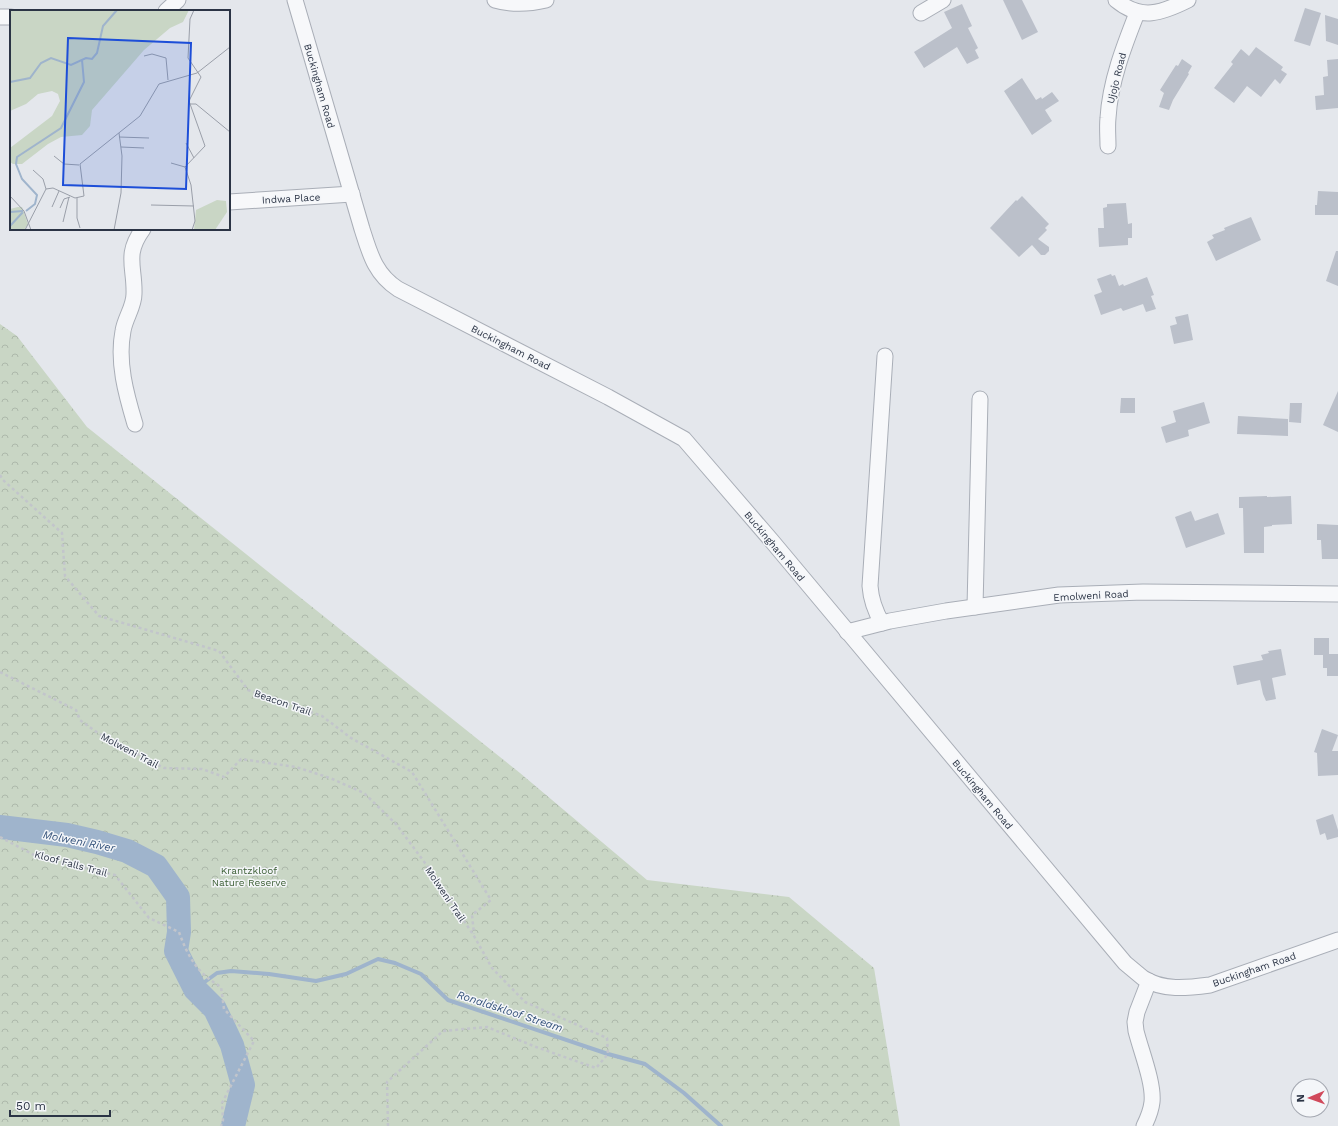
<svg xmlns="http://www.w3.org/2000/svg" width="1338" height="1126" viewBox="0 0 1338 1126" font-family="'Work Sans',sans-serif">
  <defs>
    <pattern id="forest-crowns" width="20" height="18" patternUnits="userSpaceOnUse"><rect width="20" height="18" fill="#c9d6c5"/><path d="M2 6a3 3 0 1 1 6 0M12 15a3 3 0 1 1 6 0" fill="none" stroke="#adb8ab"/></pattern>
  </defs>
  <rect width="100%" height="100%" fill="#e4e7ec"/>
  <path fill="url(#forest-crowns)" d="M0,324L17,336L87,427L520,773L647,880L789,897L874,968L900,1126H0Z"/>
  <g fill="none" stroke-linecap="round" stroke-linejoin="round">
    <path stroke="#9fb4cc" stroke-width="4" d="M195,989L217,973L231,971L269,974L316,981L346,974L378,959L395,963L421,974L448,1000L608,1054L645,1064L684,1093L721,1126"/>
    <path stroke="#9fb4cc" stroke-width="24" d="M0,827L67,835L97,842L127,851L156,866L178,897L179,932L176,951L195,989L215,1009L232,1045L243,1085L233,1126"/>
  </g>
  <g fill="#bbc0ca">
    <path d="M1003,0H1022L1038,32L1022,40Z"/>
    <path d="M962,4L972,26L968,28L978,48L975,50L979,58L967,64L957,47L924,68L914,52L952,28L944,12Z"/>
    <path d="M1305,8L1321,13L1310,46L1294,41Z"/>
    <path d="M1325,15L1338,19V45L1326,41Z"/>
    <path d="M1256,47L1283,67L1281,70L1287,74L1280,84L1275,79L1261,97L1247,86L1234,103L1214,88L1233,64L1231,62L1241,49L1249,56Z"/>
    <path d="M1182,59L1192,66L1188,73L1189,74L1173,100L1169,110L1159,107L1164,93L1160,90L1176,65L1178,66Z"/>
    <path d="M1338,59V108L1316,110L1315,96L1324,95L1323,77L1328,76L1327,60Z"/>
    <path d="M1022,78L1036,100L1041,97L1042,99L1052,92L1059,101L1045,110L1052,121L1032,135L1004,91Z"/>
    <path d="M1318,191L1338,192V215H1315V205H1317Z"/>
    <path d="M1022,196L1049,224L1045,228L1047,230L1038,239L1049,247V251L1045,255H1041L1032,245L1019,257L990,228L1016,200L1017,201Z"/>
    <path d="M1126,203L1128,224L1132,223V238H1128V245L1099,247L1098,228H1104L1103,208L1107,207V204Z"/>
    <path d="M1251,217L1261,240L1216,261L1207,242L1214,238L1212,235L1225,230L1224,228Z"/>
    <path d="M1336,251H1338V286L1326,281Z"/>
    <path d="M1111,274L1112,276L1115,275L1119,286L1123,284L1124,286L1147,277L1154,295L1151,296L1156,309L1146,312L1143,304L1123,311L1121,308L1101,315L1094,295L1102,292L1097,279Z"/>
    <path d="M1188,314L1193,340L1174,344L1170,326L1177,324L1175,317Z"/>
    <path d="M1338,391V432L1323,425Z"/>
    <path d="M1121,398H1135V413H1120Z"/>
    <path d="M1204,402L1210,423L1188,430L1189,436L1166,443L1161,427L1176,422L1173,411Z"/>
    <path d="M1290,403H1302L1301,423L1289,422Z"/>
    <path d="M1238,416L1288,419V436L1237,434Z"/>
    <path d="M1267,496V497L1291,496L1292,524L1272,525V526L1264,527V553H1244L1243,508H1239V497Z"/>
    <path d="M1191,511L1195,521L1218,513L1225,534L1186,548L1175,517Z"/>
    <path d="M1317,524L1338,525V559H1322L1321,540H1317Z"/>
    <path d="M1314,638H1329V654H1338V676H1327V668H1323V655H1314Z"/>
    <path d="M1281,649L1286,675L1272,678L1276,699L1266,701L1263,694L1260,680L1237,685L1233,666L1263,660L1261,655L1269,653L1268,651Z"/>
    <path d="M1322,729L1338,735L1332,751H1338V775L1318,776L1317,753L1314,752Z"/>
    <path d="M1333,814L1338,830V837L1327,840L1325,833L1320,835L1316,820Z"/>
  </g>
  <g fill="none" stroke-linecap="round" stroke-linejoin="round">
    <g stroke="#a9aeb7" stroke-width="17">
      <g id="street">
        <path d="M295,0L362,229C370,254 375,274 398,289L608,397L684,439L771,540L1125,963C1131,968 1137,973 1143,978C1163,991 1187,988 1210,985L1338,940"/>
        <path d="M495,0C512,5 529,4 546,0"/>
        <path d="M1116,0C1141,21 1162,13 1188,0"/>
        <path d="M166,11L178,0"/>
        <path d="M921,13L943,0"/>
        <path d="M0,17H11"/>
        <path d="M1108,146C1108,137 1107,127 1108,118C1110,82 1124,46 1137,13"/>
        <path d="M229,202L352,194"/>
        <path d="M135,424C126,394 117,362 123,331C125,318 134,307 134,294C135,267 124,255 143,229"/>
        <path d="M975,607L980,399"/>
        <path d="M882,623C875,611 871,600 870,586L885,356"/>
        <path d="M847,632L890,621L946,611L1059,595L1143,592L1338,594"/>
        <path d="M1144,1126C1148,1118 1151,1111 1152,1102C1154,1083 1141,1051 1136,1031L1135,1022L1137,1012L1149,981"/>
      </g>
    </g>
    <g stroke="#c2c5cb" stroke-width="2.5" stroke-dasharray="3 3" stroke-linecap="butt">
      <path d="M0,475L3,480L62,533L65,576L99,616L219,651L248,690L322,716L351,738L412,772L491,900L472,915L474,934"/>
      <path d="M0,672L76,710L80,720L98,733L164,768L202,769L224,777L241,759L296,767L330,778L364,793L396,824L431,871L474,936L492,968L525,1002L607,1038L608,1054L596,1068L536,1047L487,1027L443,1031L387,1082L388,1126"/>
      <path d="M0,837L36,856L115,875L149,918L179,932C188,957 197,973 221,987L224,1009L254,1041L222,1103L223,1120L221,1126"/>
    </g>
    <use href="#street" stroke="#f7f8fa" stroke-width="15"/>
  </g>
  <g text-anchor="middle" stroke-width="3" stroke-linejoin="round" paint-order="stroke">
    <g font-size="10" fill="#2b3445" stroke="#f4f6f9">
      <text transform="translate(1116 78) rotate(-76)" y="4">Ujojo Road</text>
      <text transform="translate(320 86) rotate(74)" y="4">Buckingham Road</text>
      <text transform="translate(291 198) rotate(-3)" y="4">Indwa Place</text>
      <text transform="translate(511 347) rotate(27)" y="4">Buckingham Road</text>
      <text transform="translate(775 546) rotate(50)" y="4">Buckingham Road</text>
      <text transform="translate(1091 595) rotate(-3)" y="4">Emolweni Road</text>
      <text transform="translate(283 702) rotate(19)" y="4">Beacon Trail</text>
      <text transform="translate(130 750) rotate(28)" y="4">Molweni Trail</text>
      <text transform="translate(983 794) rotate(50)" y="4">Buckingham Road</text>
      <text transform="translate(71 863) rotate(15)" y="4">Kloof Falls Trail</text>
      <text transform="translate(446 894) rotate(56)" y="4">Molweni Trail</text>
      <text transform="translate(1254 969) rotate(-19)" y="4">Buckingham Road</text>
    </g>
    <g font-size="10" fill="#3f6138" stroke="#f4f6f9">
      <text x="249" y="874">Krantzkloof<tspan x="249" dy="12">Nature Reserve</tspan></text>
    </g>
    <g font-size="11" font-style="italic" fill="#34527a" stroke="#f4f6f9">
      <text transform="translate(79 841) rotate(11)" y="4">Molweni River</text>
      <text transform="translate(510 1011) rotate(18)" y="4">Ronaldskloof Stream</text>
    </g>
  </g>
  <g transform="translate(10 10)">
    <rect width="220" height="220" fill="#e4e7ec"/>
    <path d="M207,190L216,191L217,202L205,220H184L186,200Z" fill="#c9d6c5"/>
    <path d="M0,0H179L173,12L160,18L134,40L82,100L80,116L72,125L51,127L38,134L12,154H3L0,152V138L42,106L50,91L48,84L42,81L28,84L16,94L0,101ZM8,197H12L18,214L14,220H0V199Z" fill="#c9d6c5"/>
    <path fill="none" stroke="#9fb4cc" stroke-width="2" d="M0,72L20,68L31,53L41,48L61,55L76,48L82,49L87,43L93,16L107,0M16,201L25,194L27,185L12,169L6,154L7,147L51,118L74,72L72,50M0,202L13,201M0,216L13,202"/>
    <path fill="none" stroke="#9a9fa9" stroke-width="1" d="M134,46L142,44L156,48L158,70M179,94H186L220,122M109,127L139,128M176,133L184,148M111,137L134,138M44,146L54,154L69,155M161,153L175,157M23,160L33,169L36,179M0,186L14,201L21,220M67,188V208L70,218M141,195L184,196M42,197L49,181M50,198L54,189L60,187M53,212L59,187M15,220L36,179L43,178L65,188L74,186L70,154L130,106L149,74L187,63L220,37M104,220L111,183L112,146L109,123M182,220L185,211L181,175L175,157L195,136L179,91L191,67L178,48L180,9L184,0"/>
    <path fill="#1d4ed8" fill-opacity="0.15" stroke="#1d4ed8" stroke-width="2" d="M58,28L181,33L176,179L53,175Z"/>
    <rect width="220" height="220" fill="none" stroke="#2b3445" stroke-width="2"/>
  </g>
  <g transform="translate(1310 1098) rotate(268)"><circle r="19" fill="#f4f6f9" stroke="#a4a8b1"/>
  <path d="M0-3L7 15L0 10L-7 15Z" fill="#d1495b"/>
  <text y="-6" font-size="11" font-weight="bold" text-anchor="middle" fill="#2b3445">N</text>
  </g>
  <path d="M10 1110v6h100v-6" fill="none" stroke="#2b3445" stroke-width="2"/>
  <text x="16" y="1110" font-size="12" fill="#2b3445" stroke="#f4f6f9" stroke-width="3" paint-order="stroke">50 m</text>
</svg>
